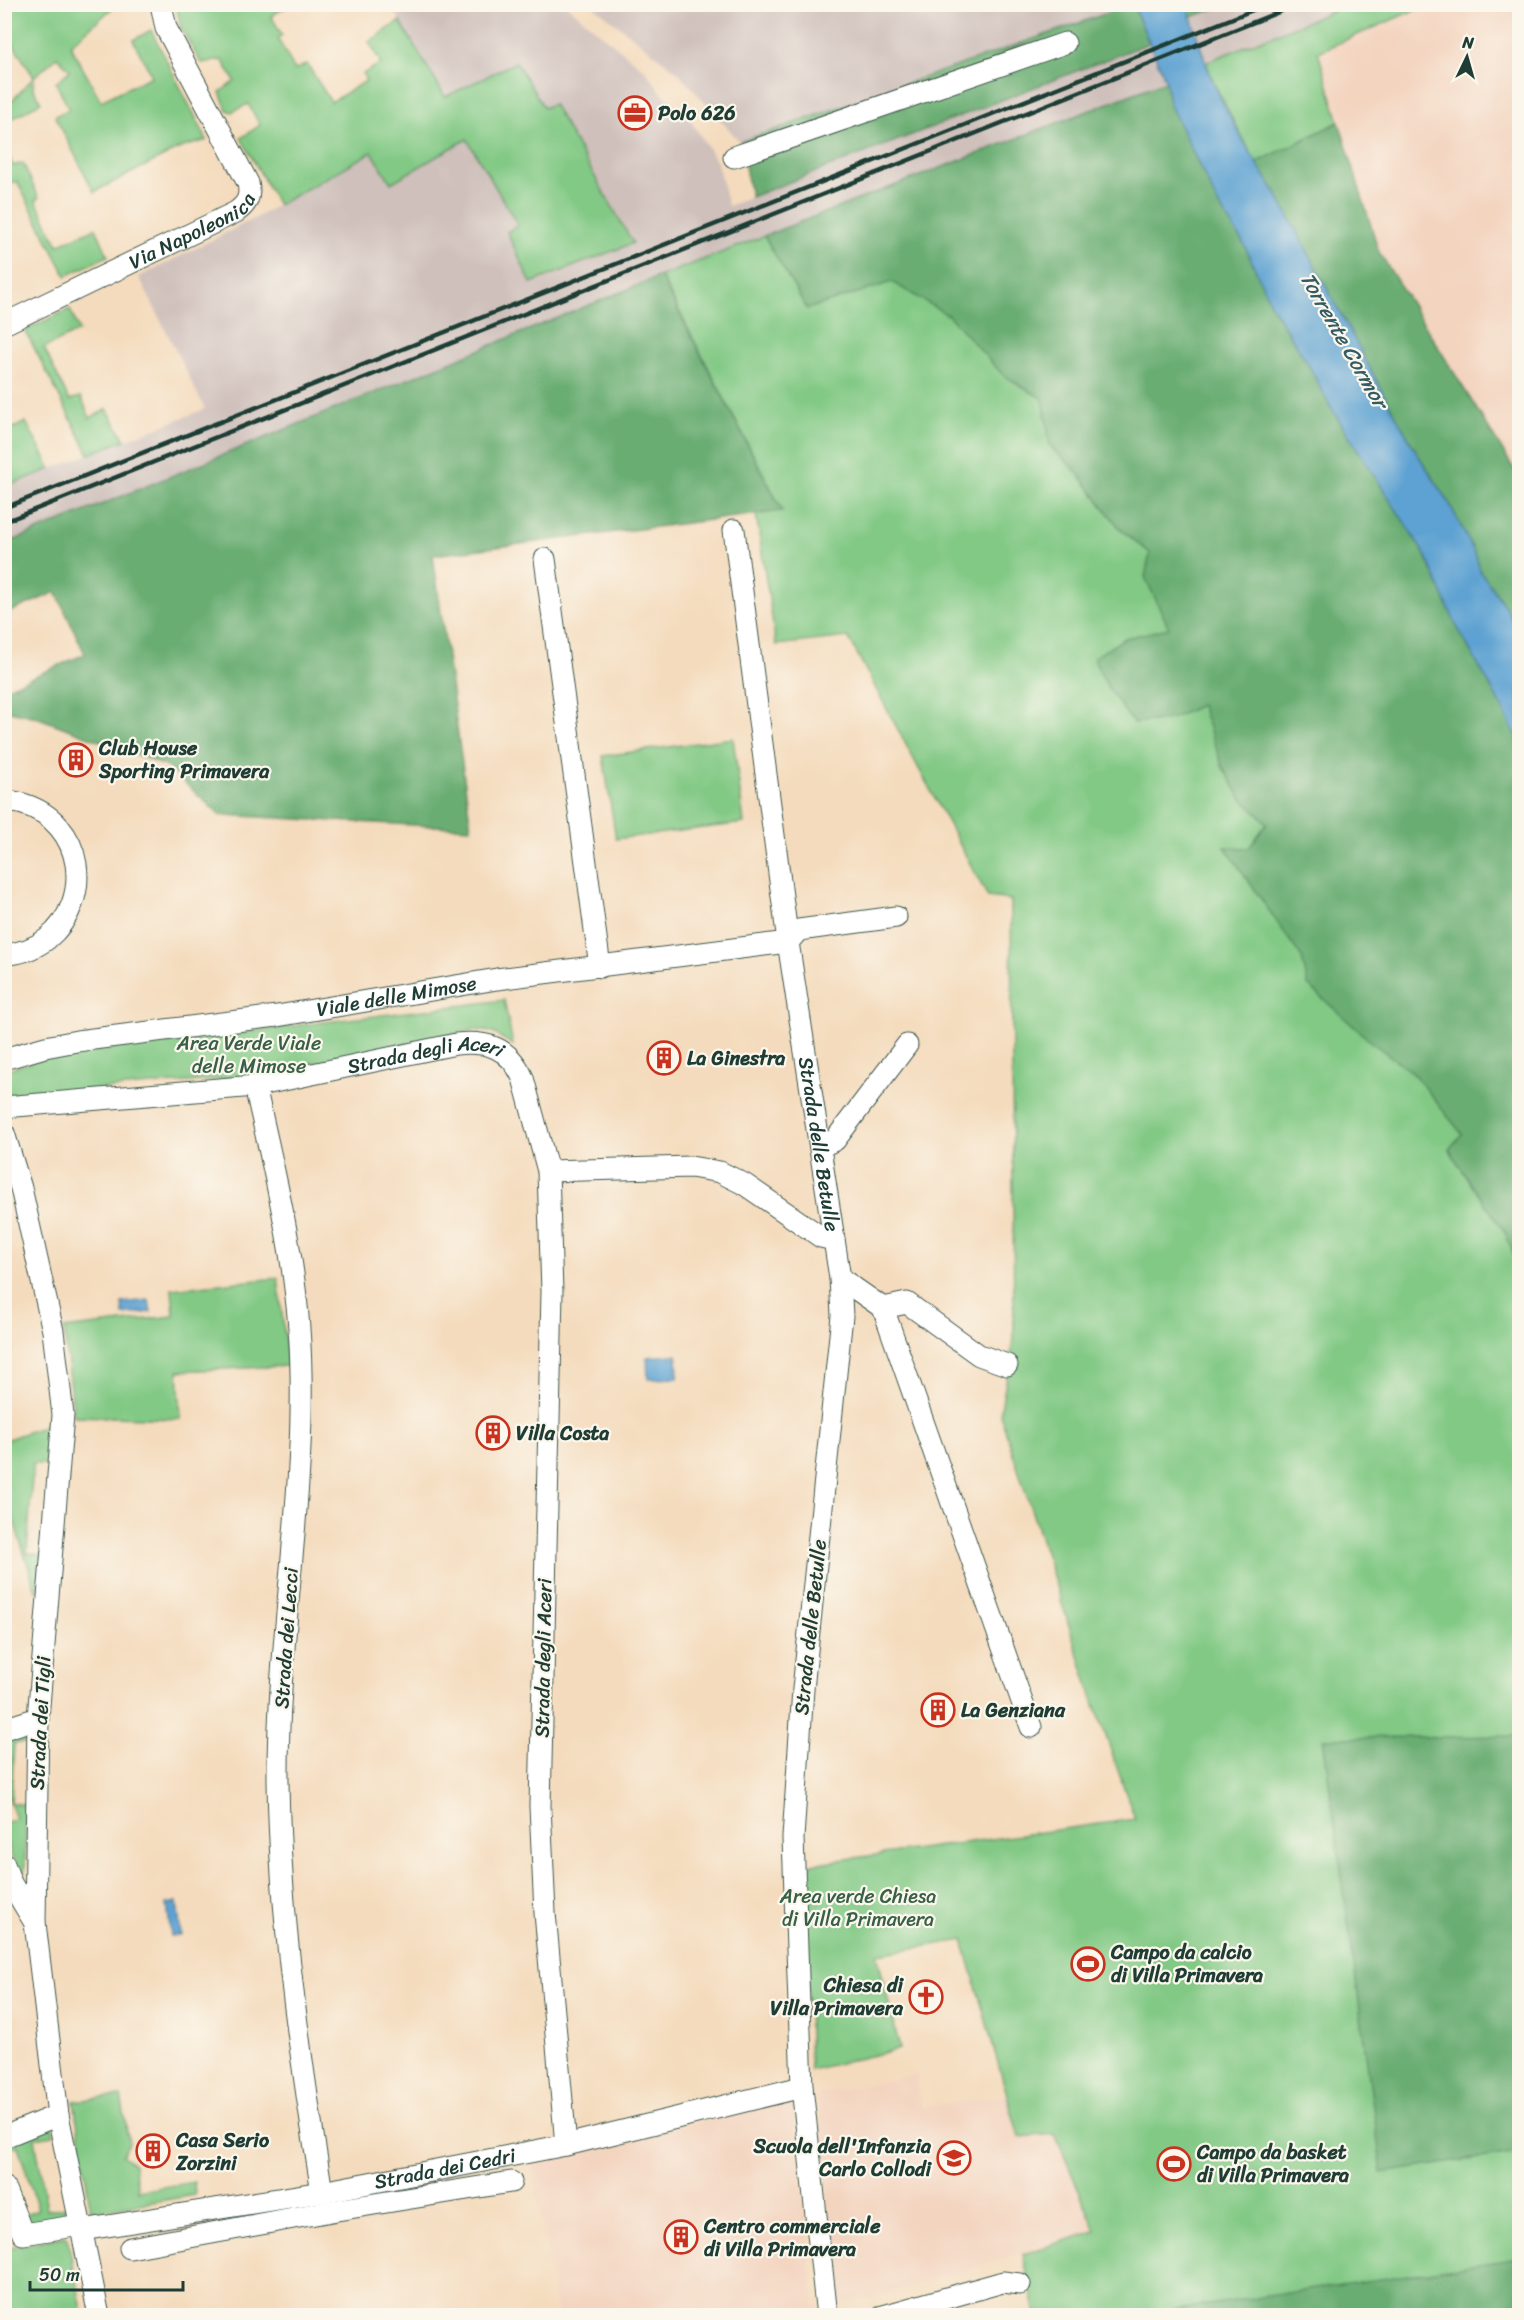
<svg xmlns="http://www.w3.org/2000/svg" width="1524" height="2320" viewBox="0 0 1524 2320" font-family="Sriracha,sans-serif">
  <rect width="100%" height="100%" fill="#fbf7ec"/>
  <filter id="ink" filterUnits="userSpaceOnUse"><feTurbulence type="fractalNoise" baseFrequency=".0167" numOctaves="2"/><feDisplacementMap in="SourceGraphic" scale="12" xChannelSelector="R" yChannelSelector="G"/><feConvolveMatrix kernelMatrix="1 2 1 2 8 2 1 2 1" color-interpolation-filters="sRGB"/></filter>
  <filter id="wash" filterUnits="userSpaceOnUse"><feTurbulence type="fractalNoise" baseFrequency=".008" numOctaves="4" result="noise"/><feDisplacementMap in="SourceGraphic" scale="24" xChannelSelector="R" yChannelSelector="G"/><feGaussianBlur stdDeviation="1.35" result="paint"/><feColorMatrix in="noise" values="0 0 0 0 0 0 0 0 0 0 0 0 0 0 0 0 0 1.4 0 .05"/><feComposite in="paint" operator="in"/></filter>
  <g filter="url(#wash)">
    <rect width="100%" height="100%" fill="#f4dbbd"/>
    <g fill="#f3d4bf">
      <path d="M1426,5H1519V477L1379,252L1317,52Z"/>
      <path d="M917,2075L921,2107L1007,2095L1019,2136L1055,2134L1096,2231L874,2297L844,2302L837,2295L817,2094Z"/>
      <path d="M792,2099L816,2311L796,2316L557,2315L532,2162Z"/>
    </g>
    <g fill="#cfc0bb">
      <path d="M1118,4L1120,9L740,142L679,73L592,5Z"/>
      <path d="M391,5H566L646,71L661,92L689,118L717,162L728,206L1149,43L1166,81L660,276L5,544V487L205,409L139,277L257,217L451,108Z"/>
      <path d="M1224,5H1348L1206,62L1191,17Z"/>
    </g>
    <g fill="#82c985" stroke="#50835c" stroke-width="1.5">
      <path d="M5,4L116,5L70,45L101,101L152,76L133,40L151,30L207,140L180,148L94,192L55,116L69,109L56,83L70,70L57,57L34,77L33,88L41,102L5,123V108L34,77L5,32Z"/>
      <path d="M176,5H289L271,16L282,35L278,39L295,70L307,64L331,102L366,81L363,74L381,63L369,42L400,21L445,97L516,62L544,108L553,104L633,243L531,283L507,232L518,225L467,139L391,183L372,152L278,205L241,138L260,125L248,104L232,112L227,110L220,92L235,81L222,60L201,63L181,28Z"/>
      <path d="M1348,5H1426L1318,52L1339,122L1256,163L1214,83L1206,62Z"/>
      <path d="M1166,81L1519,772V2315H1036L1023,2254L1096,2231L1055,2134L1019,2137L963,1940L877,1954L900,2049L810,2070L804,1865L1135,1819L1094,1702L1000,1414L1014,1338L1011,900L988,897L848,637L776,645L756,514L782,510L661,276Z"/>
      <path d="M5,146L13,166L23,163L39,198L36,201L58,245L96,228L108,256L66,276L17,181L5,187Z"/>
      <path d="M70,309L79,331L44,348L69,400L81,397L90,418L107,409L125,440L89,454L25,330Z"/>
      <path d="M26,422L51,469L5,487V432Z"/>
      <path d="M733,738L744,823L616,839L603,756Z"/>
      <path d="M504,1000L513,1045L492,1032L473,1030L250,1077L16,1096L6,1093L4,1075L6,1070L49,1056Z"/>
      <path d="M278,1278L288,1366L178,1371L181,1419L74,1416L64,1329L174,1316L172,1289Z"/>
      <path d="M50,1420L47,1464H33L27,1553L41,1555L37,1594L5,1493V1440L42,1427Z"/>
      <path d="M30,1728V1743H14L11,1803L26,1805L25,1873L22,1875L19,1874L16,1870L5,1835L4,1823L16,1819L5,1787V1736Z"/>
      <path d="M121,2096L129,2143L122,2155L134,2164L138,2191L194,2182L195,2195L91,2212L74,2101Z"/>
      <path d="M52,2123L54,2135L35,2138L47,2210L66,2207L68,2221L29,2230L23,2215L38,2209L18,2146L5,2150V2142Z"/>
      <path d="M67,2236L83,2315L5,2316V2248Z"/>
    </g>
    <g fill="#69ad72" stroke="#447553" stroke-width="1.5">
      <path d="M1118,5H1133L1149,43L751,197L740,142L1119,9Z"/>
      <path d="M1187,5V4L1224,5L1191,17Z"/>
      <path d="M1166,81L1169,103L1219,206L1244,244L1272,307L1307,362L1330,406L1426,556L1456,625L1502,707L1519,744V1269L1505,1232L1471,1184L1449,1149L1462,1134L1412,1072L1371,1042L1308,985L1302,958L1225,847L1249,848L1267,823L1241,798L1223,768L1201,705L1171,719L1133,723L1107,686L1093,658L1125,638L1169,628L1145,577L1150,553L1121,530L1077,472L1050,446L1043,399L1003,375L948,315L892,282L807,309L764,236Z"/>
      <path d="M1339,122L1379,252L1519,477V637L1507,609L1480,571L1475,554L1448,501L1420,458L1387,400L1276,193L1256,163Z"/>
      <path d="M660,276L782,511L433,555L471,828L220,815L166,766L36,717L5,710V689L85,654L56,592L5,614V544Z"/>
      <path d="M1519,1736V2152L1382,2173L1323,1738Z"/>
      <path d="M1519,2258V2315H1142Z"/>
    </g>
    <g fill="#5da2d2" stroke="#3e7083" stroke-width="1.5">
      <path d="M1133,5H1187C1196,31 1203,58 1214,84C1231,122 1253,158 1276,193L1387,400L1420,458L1448,501L1475,554L1480,571L1507,609L1519,637V744L1502,707L1456,625L1426,556L1330,406L1307,362L1272,307L1244,244L1219,206L1169,103L1166,81Z"/>
      <path d="M149,1300L151,1312L123,1315L122,1303Z"/>
      <path d="M677,1355L678,1378L648,1379L647,1357Z"/>
      <path d="M177,1902L181,1935L171,1936L167,1904Z"/>
    </g>
  </g>
  <g filter="url(#ink)">
    <g fill="none" stroke-linecap="round" stroke-linejoin="round">
      <g stroke="#3f5549" stroke-width="23">
        <g id="minor">
          <path d="M734,157L1065,43"/>
          <path id="s1" d="M4,324L236,212C247,204 251,197 248,183L166,28L161,4"/>
          <path id="s2" d="M734,530L788,942L840,1278L842,1316L803,1689L793,1838L802,2087L827,2316"/>
          <path d="M545,559L600,967"/>
          <path d="M4,801C10,802 17,802 23,804C84,822 95,900 47,939C35,948 20,954 4,954"/>
          <path d="M788,942L799,930L896,917"/>
          <path id="s3" d="M4,1059L45,1047L77,1041L277,1016L497,979L788,942"/>
          <path d="M255,1086C273,1166 293,1247 299,1328C310,1479 277,1631 278,1781C280,1919 300,2056 322,2192"/>
          <path id="s4" d="M4,1107L255,1086L456,1044C488,1041 509,1047 523,1078L548,1171L552,1292L540,1806L545,1913L566,2145"/>
          <path d="M4,1133L21,1188L53,1331L63,1415L38,1718L35,1923L58,2115L99,2316"/>
          <path d="M820,1147L835,1140L907,1045"/>
          <path d="M548,1171L691,1167L720,1172L744,1184L821,1237L834,1240"/>
          <path d="M840,1278L883,1308L1031,1727"/>
          <path d="M883,1308L907,1303L979,1355L1007,1365"/>
          <path d="M4,1729L38,1718"/>
          <path d="M4,1864L11,1883L35,1923"/>
          <path d="M4,2137L58,2115"/>
          <path d="M4,2187L23,2234L81,2225"/>
          <path id="s5" d="M82,2230L322,2192L566,2145L802,2087"/>
          <path d="M130,2248L337,2210L511,2182"/>
          <path d="M883,2316L1003,2282L1020,2284"/>
        </g>
      </g>
      <use href="#minor" stroke="#fff" stroke-width="21"/>
      <g stroke="#1f3d34" stroke-width="4.5">
        <path d="M4,508L1268,4"/>
        <path d="M4,522L1299,4"/>
      </g>
    </g>
  </g>
  <defs>
    <g id="office-ring" transform="scale(1.725)"><circle r="9.5" fill="#fbf7ec" stroke="#c8321e" stroke-width="1.5"/><path d="M-6-3h4V-5.5h4V-3h4V5H-6ZM-1-4.5V-3h2v-1.5ZM-6 0V1H6V0Z" fill="#c8321e"/></g>
    <g id="building-ring" transform="scale(1.725)"><circle r="9.5" fill="#fbf7ec" stroke="#c8321e" stroke-width="1.5"/><path d="M-4-6H4V6H1V3H-1V6H-4ZM-2.5-4.3h1.7v1.8h-1.7ZM.8-4.3h1.7v1.8H.8ZM-2.5-1h1.7V.8h-1.7ZM.8-1h1.7V.8H.8Z" fill="#c8321e"/></g>
    <g id="stadium-ring" transform="scale(1.725)"><circle r="9.5" fill="#fbf7ec" stroke="#c8321e" stroke-width="1.5"/><path d="M0-5a6.5 5 0 1 0 0 10a6.5 5 0 1 0 0-10ZM-3.5-1.8h7v3.6h-7Z" fill="#c8321e"/></g>
    <g id="church-ring" transform="scale(1.725)"><circle r="9.5" fill="#fbf7ec" stroke="#c8321e" stroke-width="1.5"/><path d="M-1.2-6h2.4v3.5h3.3v2.4h-3.3V6h-2.4V-.1h-3.3v-2.4h3.3Z" fill="#c8321e"/></g>
    <g id="school-ring" transform="scale(1.725)"><circle r="9.5" fill="#fbf7ec" stroke="#c8321e" stroke-width="1.5"/><path d="M0-5L7-2L0 1L-7-2ZM-4 1L0 2.5L4 1V4Q0 6-4 4Z" fill="#c8321e"/></g>
  </defs>
  <g fill-rule="evenodd">
    <use href="#office-ring" x="635" y="113"/>
    <use href="#building-ring" x="76" y="760"/>
    <use href="#building-ring" x="664" y="1058"/>
    <use href="#building-ring" x="493" y="1433"/>
    <use href="#building-ring" x="938" y="1710"/>
    <use href="#stadium-ring" x="1088" y="1964"/>
    <use href="#church-ring" x="926" y="1997"/>
    <use href="#building-ring" x="153" y="2151"/>
    <use href="#school-ring" x="954" y="2158"/>
    <use href="#stadium-ring" x="1174" y="2164"/>
    <use href="#building-ring" x="681" y="2237"/>
  </g>
  <g text-anchor="middle" stroke-width="4.5" stroke-linejoin="round" paint-order="stroke">
    <g font-size="20" font-weight="bold" fill="#1f3d34" stroke="#fbf7ec" text-anchor="start">
      <text x="658" y="120">Polo 626</text>
      <text x="99" y="755">Club House<tspan x="99" dy="23">Sporting Primavera</tspan></text>
      <text x="687" y="1065">La Ginestra</text>
      <text x="516" y="1440">Villa Costa</text>
      <text x="961" y="1717">La Genziana</text>
      <text x="1111" y="1959">Campo da calcio<tspan x="1111" dy="23">di Villa Primavera</tspan></text>
      <text x="903" y="1992" text-anchor="end">Chiesa di<tspan x="903" dy="23">Villa Primavera</tspan></text>
      <text x="176" y="2147">Casa Serio<tspan x="176" dy="23">Zorzini</tspan></text>
      <text x="931" y="2153" text-anchor="end">Scuola dell'Infanzia<tspan x="931" dy="23">Carlo Collodi</tspan></text>
      <text x="1197" y="2159">Campo da basket<tspan x="1197" dy="23">di Villa Primavera</tspan></text>
      <text x="704" y="2233">Centro commerciale<tspan x="704" dy="23">di Villa Primavera</tspan></text>
    </g>
    <g font-size="20" fill="#1f3d34" stroke="#fbf7ec">
      <text dy="7" stroke="none"><textPath href="#s1" startOffset="210">Via Napoleonica</textPath></text>
      <text dy="7" stroke="none"><textPath href="#s3" startOffset="398">Viale delle Mimose</textPath></text>
      <text dy="7" stroke="none"><textPath href="#s4" startOffset="426">Strada degli Aceri</textPath></text>
      <text dy="7" stroke="none"><textPath href="#s2" startOffset="620">Strada delle Betulle</textPath></text>
      <text transform="translate(810 1627) rotate(-84)" y="7">Strada delle Betulle</text>
      <text transform="translate(286 1638) rotate(-86)" y="7">Strada dei Lecci</text>
      <text transform="translate(543 1658) rotate(-89)" y="7">Strada degli Aceri</text>
      <text transform="translate(40 1723) rotate(-87)" y="7">Strada dei Tigli</text>
      <text dy="7" stroke="none"><textPath href="#s5" startOffset="368">Strada dei Cedri</textPath></text>
    </g>
    <g font-size="20" fill="#386048" stroke="#fbf7ec">
      <text x="249" y="1050">Area Verde Viale<tspan x="249" dy="23">delle Mimose</tspan></text>
      <text x="858" y="1903">Area verde Chiesa<tspan x="858" dy="23">di Villa Primavera</tspan></text>
    </g>
    <g font-size="21" font-style="italic" fill="#325b63" stroke="#fbf7ec">
      <text transform="translate(1344 340) rotate(60)" y="7">Torrente Cormor</text>
    </g>
  </g>
  <rect width="1524" height="2320" fill="none" stroke="#fbf7ec" stroke-width="24"/>
  <g transform="translate(1467 57) rotate(5)" stroke="#fbf7ec" stroke-width="4.5" paint-order="stroke">
  <path d="M0-4.5L10 22L0 15L-10 22Z" fill="#1f3d34"/>
  <text y="-9" font-size="16" font-weight="bold" text-anchor="middle" fill="#1f3d34">N</text>
  </g>
  <path d="M30 2281v9h153v-9" fill="none" stroke="#1f3d34" stroke-width="3"/>
  <text x="39" y="2281" font-size="18" fill="#1f3d34" stroke="#fbf7ec" stroke-width="4.5" paint-order="stroke">50 m</text>
</svg>
